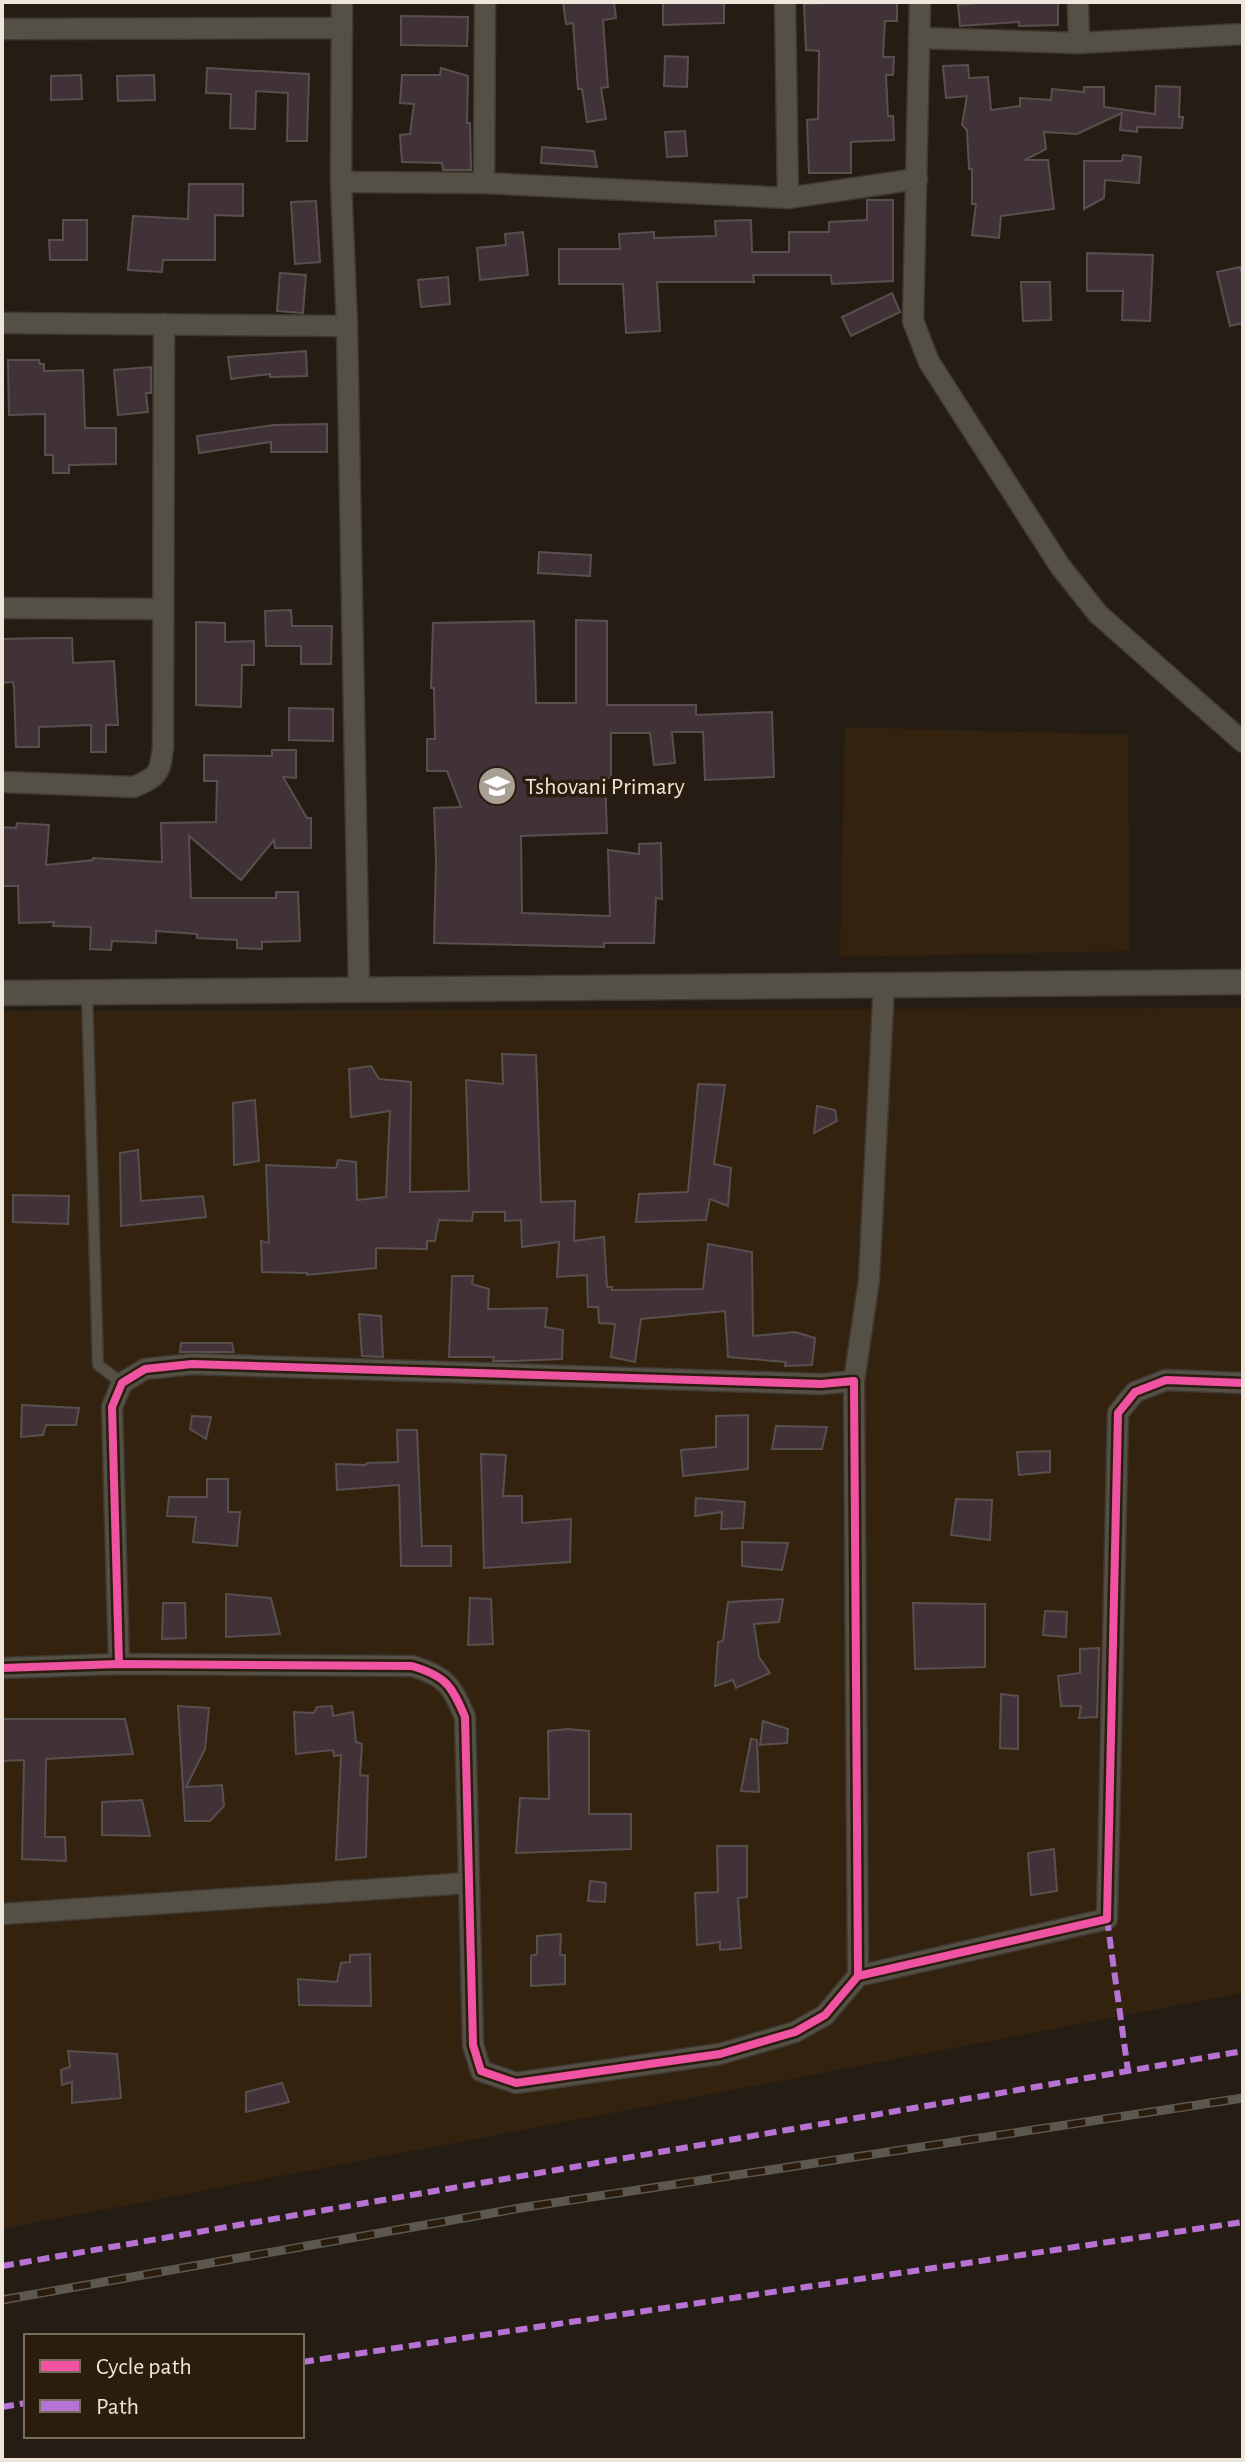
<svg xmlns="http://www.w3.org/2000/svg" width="1245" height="2462" viewBox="0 0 1245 2462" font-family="'Alegreya Sans',sans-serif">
  <rect width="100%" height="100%" fill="#251d14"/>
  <g fill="#33220e">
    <path d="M845,727L1128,735L1130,951L840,957Z"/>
    <path d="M1243,1008V1993L2,2229V1011Z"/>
  </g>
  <g fill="#403236" stroke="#58504f" stroke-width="2">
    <path d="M563,2H614L616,18L603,20L608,87L601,88L606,119L587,122L582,89H578L573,23L566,24Z"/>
    <path d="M663,2H724V23L663,25Z"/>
    <path d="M856,2H897V21H885L883,57H894L893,75H886L888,116H893L894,140L851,142V173H809L807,120L818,119L819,51L806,50L804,4Z"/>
    <path d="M990,2H1058V25L1019,26V22L960,26L958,5Z"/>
    <path d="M401,16L468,17L467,46L401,45Z"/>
    <path d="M665,56L688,57L687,87L664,86Z"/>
    <path d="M968,65L969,78L988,77L991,110L1020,106V98L1051,100L1052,89L1084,92V87H1104V107L1155,114L1156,86L1180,87L1179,117H1183L1182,128L1137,127V132L1120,130L1122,113L1077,134L1044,132L1046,149L1025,160H1048L1054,209L1001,216L999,238L972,235L976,204H972V169H969L967,130L962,125L967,96L946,98L943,66Z"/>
    <path d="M207,68L309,74L307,141H287L288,93L256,91L255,129L230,128L231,94L206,93Z"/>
    <path d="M441,68L468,76L467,123H470L471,170H443L442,163L402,162L400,135L410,134L414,104L400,103L402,75H440Z"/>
    <path d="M81,75L82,99L51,100V76Z"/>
    <path d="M154,75L155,100L118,101L117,76Z"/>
    <path d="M685,131L687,156L667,157L665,132Z"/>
    <path d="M542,147L594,151L597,167L541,163Z"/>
    <path d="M1123,155L1141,157L1139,183L1105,180L1104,198L1084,209V161H1122Z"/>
    <path d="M189,184H243V216L215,215V260H163L162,272L128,270L133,216L188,219Z"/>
    <path d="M867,200H893V281L832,284L831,275H753L754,282H657L660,331L626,333L623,284H559V249H620L619,234L654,232V238L716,236L715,221L751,220L752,252H789V232H829V222L867,220Z"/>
    <path d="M316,201L320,262L295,264L291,202Z"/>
    <path d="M63,220H87V260H50L49,240H63Z"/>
    <path d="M523,232L528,275L480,280L477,248L506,245L505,234Z"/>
    <path d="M1087,253L1153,255L1150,321L1122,320L1123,291H1087Z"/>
    <path d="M1240,267L1243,278V323L1230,326L1217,272Z"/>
    <path d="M280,273L306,275L303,313L277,311Z"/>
    <path d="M448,277L450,304L421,307L418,280Z"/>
    <path d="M1021,282H1050L1051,320L1023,321Z"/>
    <path d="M892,293L900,312L851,336L842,317Z"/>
    <path d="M306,351L307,376L270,377V374L231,379L228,357Z"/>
    <path d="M8,360H39L40,364H44V371L83,370L85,428H116V464L69,465V473H53V455H45V414L9,415Z"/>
    <path d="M151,367V393H146L148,412L118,415L114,370Z"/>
    <path d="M327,424V452H271V442L199,453L197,436L274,425Z"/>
    <path d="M539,552L591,555L590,576L538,573Z"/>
    <path d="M291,610L292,626H332L331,664H301V646H266L265,611Z"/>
    <path d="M576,620L607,621V705H696V715L772,712L774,777L705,780L703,732H672L675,763L654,765L650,733H611V778H605L607,833L521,836L522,913L610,916L608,850L639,854V844L661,843L662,899L656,898L654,943H604V947L434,943L436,859L434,808L461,807L447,771H427V739H435L434,688H431L433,623L534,621L536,703H576Z"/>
    <path d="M196,622L225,623V642L254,641V665H242L241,707L196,705Z"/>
    <path d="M43,638H72L73,663L114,661L118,725H106V752H91V725L39,727V747H16L14,688L13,682L2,683V639Z"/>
    <path d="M289,708L333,709V741L289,740Z"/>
    <path d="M272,750H296V778L283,777L307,818H311V848H275L274,840L241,880L189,836L191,898H276V892H298L300,941L262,942V949L237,948V940L197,938V934L156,931V943L112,941L111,950L90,949L91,927L53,926L54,922L19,923L18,886H2V827L16,828L17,823L49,825L46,865L93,860V858L162,862L161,823L216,822L217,781H204V755L272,756Z"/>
    <path d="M502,1054L536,1055L541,1202L575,1201L574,1241L604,1237L607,1287H612V1290L703,1289L708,1244L752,1252L753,1336L795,1332L815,1338L812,1365L785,1366L786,1362L728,1357L725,1311L641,1319L635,1362L611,1357L615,1324L599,1323L598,1307H588L587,1275L557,1277L559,1242L522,1247L521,1220L505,1221V1212H473L472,1221L439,1220L435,1241H427V1249L376,1248V1268L307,1275V1273L262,1272L261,1241L269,1243L266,1165L336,1168L338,1160L356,1162L357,1200L386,1197L390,1111L351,1117L349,1069L371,1066L379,1079L411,1082L410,1192L469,1191L466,1080L503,1084Z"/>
    <path d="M698,1084L725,1085L714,1164L731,1168L728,1206L710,1199L706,1220L636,1222L639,1194L688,1192Z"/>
    <path d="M255,1100L259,1161L234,1165L233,1103Z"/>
    <path d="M817,1106L835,1110L837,1121L814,1133Z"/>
    <path d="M138,1150L141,1201L203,1196L206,1217L121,1226L120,1153Z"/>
    <path d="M13,1195L69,1196L68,1224L13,1222Z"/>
    <path d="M452,1276H473L472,1284L489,1289L488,1309L547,1308L545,1327L563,1330L562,1359L513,1361H493L494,1357H449Z"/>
    <path d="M359,1314L381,1316L383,1357L362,1356Z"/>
    <path d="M181,1343H232L234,1352H180Z"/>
    <path d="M22,1405L79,1408L76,1425H46L43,1435L21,1437Z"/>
    <path d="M748,1415V1469L683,1476L681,1450L716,1447V1416Z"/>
    <path d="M192,1416L211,1417L206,1439L190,1429Z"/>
    <path d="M776,1426L827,1427L822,1449H772Z"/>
    <path d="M397,1430H417L422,1546H451V1566H401L399,1485L337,1490L336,1464L366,1465L367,1463L398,1462Z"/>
    <path d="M1050,1451V1472L1019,1475L1017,1452Z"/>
    <path d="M481,1454L506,1455L503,1496H522V1523L571,1519L570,1562L484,1568Z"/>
    <path d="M207,1479H228V1512H240L237,1546L193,1542L196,1517L167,1516L169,1497H207Z"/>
    <path d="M696,1498L745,1502L743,1528L721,1529L722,1512L695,1516Z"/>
    <path d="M956,1499L992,1500L990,1540L951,1535Z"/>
    <path d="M742,1542L788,1543L782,1570L742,1566Z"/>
    <path d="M226,1594L271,1598L280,1634L226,1637Z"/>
    <path d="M470,1598L491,1599L493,1644L468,1645Z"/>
    <path d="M783,1599L779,1622L754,1624L759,1657L770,1673L736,1688L733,1680L715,1686L718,1642L723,1641L728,1602Z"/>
    <path d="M163,1603H185L186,1638L162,1639Z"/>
    <path d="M913,1603L985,1604V1667L915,1669Z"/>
    <path d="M1045,1611L1067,1612L1066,1637L1043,1635Z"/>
    <path d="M1099,1648L1097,1717L1079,1718L1081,1706H1061L1058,1676L1080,1673V1649Z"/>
    <path d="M1001,1694L1018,1696V1749L1000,1748Z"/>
    <path d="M178,1706L209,1708L205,1749L186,1787L222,1785L224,1806L210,1821H185Z"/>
    <path d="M332,1706L333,1716L353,1712L356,1742L362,1744L360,1775L368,1776L366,1857L336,1860L341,1755L334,1756L333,1750L296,1754L294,1712L314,1713L317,1707Z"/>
    <path d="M2,1719H125L133,1754L46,1759L45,1837H65L66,1861L22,1859L24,1760L2,1761Z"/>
    <path d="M763,1721L788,1729L787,1743L760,1745Z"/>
    <path d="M568,1729L589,1731V1814H631V1849L516,1853L520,1798L549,1799L548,1731Z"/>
    <path d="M751,1739L757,1740L759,1792L741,1791Z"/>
    <path d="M142,1800L150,1836L102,1835V1802Z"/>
    <path d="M717,1846H747V1897L738,1898L741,1948L720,1950V1942L697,1945L695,1893L718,1892Z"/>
    <path d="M1054,1849L1057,1891L1031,1895L1028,1853Z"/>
    <path d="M590,1881L606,1883L605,1902L588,1901Z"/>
    <path d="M561,1934L560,1955H565V1984L531,1986V1956L537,1954V1936Z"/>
    <path d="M370,1954L371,2006L299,2005L298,1979L337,1982L341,1963L350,1962V1955Z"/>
    <path d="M68,2051L117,2054L121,2098L72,2103V2082L62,2085L61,2070L70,2067Z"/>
    <path d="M282,2083L289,2102L246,2112V2092Z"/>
  </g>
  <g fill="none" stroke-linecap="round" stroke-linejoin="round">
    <g stroke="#3f3932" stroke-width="13">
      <path id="service" d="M87,994L98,1365L122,1383"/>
    </g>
    <g stroke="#3f3932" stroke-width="23">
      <g id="minor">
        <path d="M342,2L341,182L347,326L359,989"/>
        <path d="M785,2L788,198"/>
        <path d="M920,2L913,321L929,362L1060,566L1098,614L1243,742"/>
        <path d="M1078,2L1079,43"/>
        <path d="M2,29L342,28"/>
        <path d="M919,38L1079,43L1243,34"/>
        <path d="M341,182L484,183L788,198L917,179"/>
        <path d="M484,183L485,2"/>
        <path d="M2,323L347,326"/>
        <path d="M2,608L163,609"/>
        <path d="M2,782L134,787C159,776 160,773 163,747L164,324"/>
        <path d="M854,1381L869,1280L884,984"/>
        <path d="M119,1664L112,1407L122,1383L145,1369L192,1364L821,1384L854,1381L858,1976"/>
        <path d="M2,1668L119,1664L412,1666C446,1676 452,1686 465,1717L473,2045L481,2071L516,2083L720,2054L795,2032L825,2015L858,1976L1107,1919L1118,1413L1135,1392L1166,1380L1243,1383"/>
        <path d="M2,1914L468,1883"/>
      </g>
    </g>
    <g stroke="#3f3932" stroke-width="27">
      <path id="tertiary" d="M2,993L1243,982"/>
    </g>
    <use href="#service" stroke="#555046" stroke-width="10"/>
    <use href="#minor" stroke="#555046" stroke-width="20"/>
    <use href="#tertiary" stroke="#555046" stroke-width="24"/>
    <g stroke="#5c5850" stroke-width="9">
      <path id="rail" d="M2,2300L526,2207L1243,2098"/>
    </g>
    <use href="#rail" stroke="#2b1d0e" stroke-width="6" stroke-dasharray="18" stroke-linecap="butt"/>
    <g stroke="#b673d3" stroke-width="6" stroke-dasharray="12 6" stroke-linecap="butt">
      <path d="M1107,1919L1128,2071"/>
      <path d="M2,2266L1243,2051"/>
      <path d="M302,2362L1243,2222"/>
      <path d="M2,2407L26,2403"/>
    </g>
    <g stroke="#2b1d0e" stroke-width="13">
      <g id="cycleway">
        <path d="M119,1664L112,1407L122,1383L145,1369L192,1364L821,1384L854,1381L858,1976"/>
        <path d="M2,1668L119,1664L412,1666C446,1676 452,1686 465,1717L473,2045L481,2071L516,2083L720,2054L795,2032L825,2015L858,1976L1107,1919L1118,1413L1135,1392L1166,1380L1243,1383"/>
      </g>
    </g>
    <use href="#cycleway" stroke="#f153a3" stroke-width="8"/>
  </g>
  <defs>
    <g id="school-disc" transform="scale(2)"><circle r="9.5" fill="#a89f95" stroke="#2b1d0e"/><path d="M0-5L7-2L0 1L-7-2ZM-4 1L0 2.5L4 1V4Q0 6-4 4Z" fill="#fff"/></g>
  </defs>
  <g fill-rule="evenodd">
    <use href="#school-disc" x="497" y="786"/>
  </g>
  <g text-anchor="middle" stroke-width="7" stroke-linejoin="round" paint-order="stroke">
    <g font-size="24" fill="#eee5db" stroke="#2b1d0e" text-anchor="start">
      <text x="525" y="794">Tshovani Primary</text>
    </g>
  </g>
  <rect width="1245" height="2462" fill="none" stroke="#eee5db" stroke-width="8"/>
  <rect x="24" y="2334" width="280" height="104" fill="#2b1d0e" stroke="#796d60" stroke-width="2"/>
  <rect x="40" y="2360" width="40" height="12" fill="#f153a3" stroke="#796d60" stroke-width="2"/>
  <text x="96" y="2374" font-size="24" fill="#eee5db">Cycle path</text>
  <rect x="40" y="2400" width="40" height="12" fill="#b673d3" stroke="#796d60" stroke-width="2"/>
  <text x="96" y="2414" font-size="24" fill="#eee5db">Path</text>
</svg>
